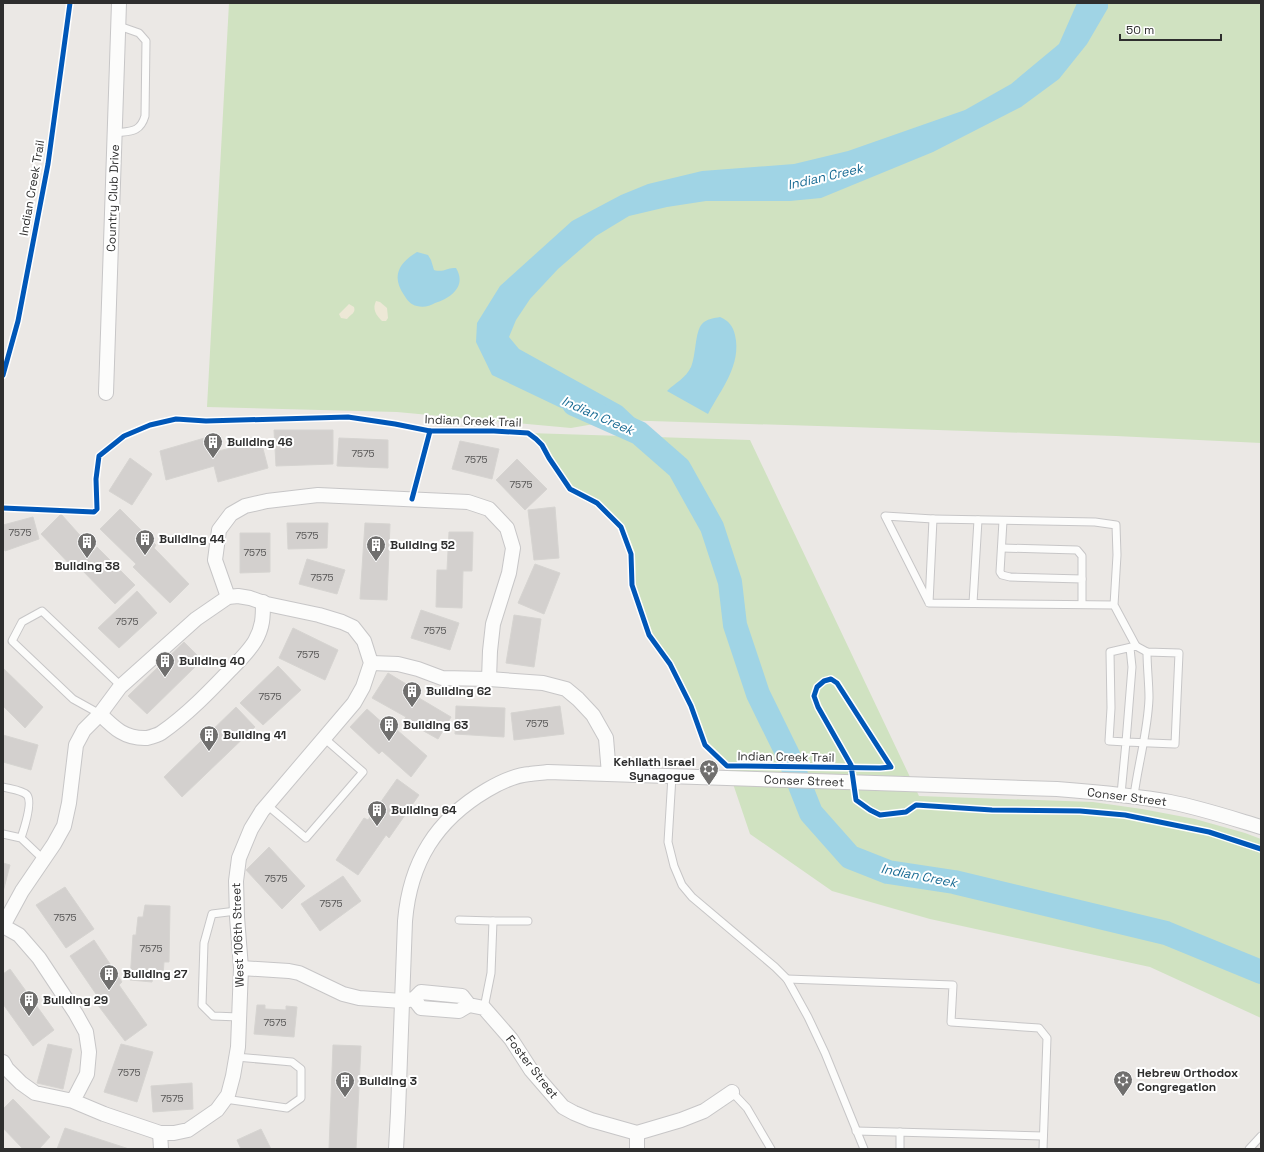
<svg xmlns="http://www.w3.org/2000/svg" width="1264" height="1152" viewBox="0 0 1264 1152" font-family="'Space Grotesk',sans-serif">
  <rect width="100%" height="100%" fill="#ebe8e5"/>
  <g fill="#d0e2c1">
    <path d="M229,3H1261V443L1116,436L850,427L617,420L571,428L397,412L207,407Z"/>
    <path d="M528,433L750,440L919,796L1093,802L1142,809L1195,819L1245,833L1261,839V1018L1150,967L930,919L832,891L750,834L727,766L705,745L691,706L670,664L649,635L632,585L631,554L621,527L597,503L570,489L549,458L542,445L536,439Z"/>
  </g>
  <g fill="#ede8d6">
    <path d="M376,301L380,302L387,308L388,318L386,321H382C376,315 372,309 376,301Z"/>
    <path d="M349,304L354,307C356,313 351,314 347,319L341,318L339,314Z"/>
  </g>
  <g fill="#a0d4e5">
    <path d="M1077,3H1108V8L1087,44L1059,79L1021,107L933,152L821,198L790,201H706L667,207L629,216L596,236L558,269L530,299L516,320L509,337L519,349L622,406L638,421L617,420L561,408L492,375L476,342L477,323L500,286L572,221L621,195L648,184L702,171L794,164L848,151L965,110L1011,84L1059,44Z"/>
    <path d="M417,252L428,255L431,260L434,270C445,273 446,267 456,268C467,286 451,298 435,303C430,306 423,308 417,306C411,305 407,300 404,295C391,276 399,263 417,252Z"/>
    <path d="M720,317C729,321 733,326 735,335C742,365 721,389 708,414L667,391C675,383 686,378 691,367C696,356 695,331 702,324C706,319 715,318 720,317Z"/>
  </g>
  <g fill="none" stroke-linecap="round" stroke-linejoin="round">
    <path stroke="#a0d4e5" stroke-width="24" d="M574,404L639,433L679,468L712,527L730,582L735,625L758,694L788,755L811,813L850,857L888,872L954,882L1166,933L1261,972"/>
  </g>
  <g fill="#d3d0ce" stroke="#d6d4d1">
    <path d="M274,430H333V464L276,466Z"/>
    <path d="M208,437L214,452L261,441L268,468L218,482L214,466L166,480L160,451Z"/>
    <path d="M339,438L388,440V468L337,466Z"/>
    <path d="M460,441L499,449L492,479L452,469Z"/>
    <path d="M130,458L152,474L132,505L109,491Z"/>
    <path d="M517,459L547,489L525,510L496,480Z"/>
    <path d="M555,507L559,558L534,560L528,510Z"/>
    <path d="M120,509L156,545L154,548L189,584L170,603L133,567L136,564L100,529Z"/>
    <path d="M61,514L94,551L97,547L135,585L115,604L80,568L76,571L41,534Z"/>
    <path d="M33,517L39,539L5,551L3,546V525Z"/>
    <path d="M287,523H328L327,548L288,549Z"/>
    <path d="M365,523L390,524L387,600L360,599Z"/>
    <path d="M449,532H473L472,571H463L462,608L436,607L437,570H447Z"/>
    <path d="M240,533H270V572L240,573Z"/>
    <path d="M307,559L345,570L337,594L299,584Z"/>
    <path d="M535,564L560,573L544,614L518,603Z"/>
    <path d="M137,591L157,613L119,648L98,628Z"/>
    <path d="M421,610L459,623L450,650L411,638Z"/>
    <path d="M514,615L541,619L534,667L506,663Z"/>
    <path d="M293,628L338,650L325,680L279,658Z"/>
    <path d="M184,642L202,660L147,714L128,696Z"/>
    <path d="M278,666L301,690L263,725L240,703Z"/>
    <path d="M3,668L43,707L25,728L3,706Z"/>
    <path d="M388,673L421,693L419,698L451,717L438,739L404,720L406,717L372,698Z"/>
    <path d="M456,706L505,708L504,737L455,734Z"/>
    <path d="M560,706L564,734L514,740L511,713Z"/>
    <path d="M236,707L255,727L182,797L164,777Z"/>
    <path d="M367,709L395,734L397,730L427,756L411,777L382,751L379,754L350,727Z"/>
    <path d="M3,735L38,745L31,770L3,762Z"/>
    <path d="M397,779L419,795L389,838L386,835L358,875L336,860L364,818L368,820Z"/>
    <path d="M269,847L305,886L282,909L246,870Z"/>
    <path d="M3,863L10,865L3,892Z"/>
    <path d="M343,876L361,901L320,931L301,904Z"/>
    <path d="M65,887L94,929L66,948L36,905Z"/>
    <path d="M145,905L170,906L169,962H164L163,976H153L152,982L130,980L133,935H136L138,917H143Z"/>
    <path d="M94,940L122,982L119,985L147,1025L125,1041L94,1000L98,997L70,956Z"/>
    <path d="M10,969L54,1030L33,1046L3,1004V974Z"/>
    <path d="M257,1005H265V1009L286,1010V1006L297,1007L294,1037L254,1034Z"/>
    <path d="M48,1044L72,1049L63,1089L37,1083Z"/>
    <path d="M121,1044L153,1052L137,1102L104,1092Z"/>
    <path d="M333,1045L361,1046L356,1149H329Z"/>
    <path d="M192,1083L193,1109L153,1112L151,1086Z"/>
    <path d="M13,1099L50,1137L39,1149H23L3,1128V1109Z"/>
    <path d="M65,1128L129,1149H57Z"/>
    <path d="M261,1129L271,1149H241L237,1140Z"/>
  </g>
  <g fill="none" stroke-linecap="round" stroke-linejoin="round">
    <g stroke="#c7c6c7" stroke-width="9">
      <g id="lane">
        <path d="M115,133C130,131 140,133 145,116L146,41L139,33L119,26"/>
        <path d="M1003,521L1000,572L1002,575L1010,577L1082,579V604"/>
        <path d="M1002,548L1077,550L1082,556V579"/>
        <path d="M928,601L885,516L933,519"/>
        <path d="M973,603L978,520"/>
        <path d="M1114,605L1117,555L1116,525L1095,522L933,519L929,603L1114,605L1136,646"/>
        <path d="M100,714L73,699L12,641L22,622L42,611L121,686"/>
        <path d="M672,776L668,842L674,866L682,885L692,897L775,967L787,979L808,1017L825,1053L864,1149"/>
        <path d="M3,787C10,789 22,790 27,795C33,802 24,829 21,838"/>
        <path d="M1121,794L1126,742L1175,744L1179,653L1147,652L1136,646L1110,652L1111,708L1109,741L1126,742L1132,667L1130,648"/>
        <path d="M1134,796C1138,764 1148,731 1149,698C1149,683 1147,667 1147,652"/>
        <path d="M267,805L306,838L363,772L324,738"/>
        <path d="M3,834L21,838L43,859"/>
        <path d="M236,911L212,914L204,943L202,1005L213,1016L239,1017"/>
        <path d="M459,920L493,921"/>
        <path d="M787,979L953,985L951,1022L1039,1028L1047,1038L1043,1149"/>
        <path d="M484,1008L491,973L493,921H528"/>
        <path d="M732,1092L747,1108L771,1149"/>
        <path d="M225,1099L287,1108L301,1098V1069L292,1062L236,1057"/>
        <path d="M856,1131L1043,1136"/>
        <path d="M900,1149V1132"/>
        <path d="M1249,1149L1261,1136"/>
      </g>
    </g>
    <g stroke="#c7c6c7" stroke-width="16">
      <g id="street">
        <path d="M106,393L119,3"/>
        <path d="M228,597L215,560L219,530L231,514L245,506L267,501L318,495L468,502L489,509L507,528L513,548L509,573L493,624L490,651L489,679"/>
        <path d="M371,663L398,664L418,669L442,678L489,679L543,683L566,689L578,699L593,715L606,738L609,774"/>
        <path d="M100,714C114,728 125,739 147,738C151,737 158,735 161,733C187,715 210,691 231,669C240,660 249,651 255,641C263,627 263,617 263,602"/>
        <path d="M241,968L289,971L299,973L343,994L359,998L402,1001L414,999L421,992L462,996L469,1005L484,1008L511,1039L531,1070L563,1107L574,1113L591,1120L637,1133L681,1120L704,1111L732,1092"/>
        <path d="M414,999L421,1008L459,1011L469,1005"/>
        <path d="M3,1062L7,1069L21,1083L35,1093L73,1101L104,1114L160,1133H174L188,1130L217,1110L228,1095L233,1076L238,1047L241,968L237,917L236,881L239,858L251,829L262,811L354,703L363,687L371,663L364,641L353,627L342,622L319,615L267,604L250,598L238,596L228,597L196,619L120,687L100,714L84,730L76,745L69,803L64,826L54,844L22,891L3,926L19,935L39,958L76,1014L86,1032L89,1052L87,1074L73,1101"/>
        <path d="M160,1133L161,1149"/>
        <path d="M637,1133V1149"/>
        <path d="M396,1149L398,1112L405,921C410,862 436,820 487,790C499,783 515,775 530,774C536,773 542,773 548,772L1057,789C1095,792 1132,795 1170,802C1201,808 1231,818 1261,827"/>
      </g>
    </g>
    <use href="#lane" stroke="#fcfcfb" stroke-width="7"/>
    <use href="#street" stroke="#fcfcfb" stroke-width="14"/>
    <g stroke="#fff" stroke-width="8">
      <g id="cycleway">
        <path d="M3,375L18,321L48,164L70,3"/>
        <path d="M412,499L430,431"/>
        <path d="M3,508L94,512L97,509L96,479L99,456L124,436L150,425L176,419L206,421L348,417L395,424L430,431H494L528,433L536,439L542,445L549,458L570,489L597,503L621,527L631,554L632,585L649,635L670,664L691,706L705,745L727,766H745L880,768L891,767L837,683L831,679L824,681L817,687L814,696L818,707L851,765L856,800L870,810L880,815L906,812L916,805L992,810L1080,811L1125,815L1209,832L1261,849"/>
      </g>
    </g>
    <use href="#cycleway" stroke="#0057b8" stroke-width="5"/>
  </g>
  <defs>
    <g id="building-pin" transform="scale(1)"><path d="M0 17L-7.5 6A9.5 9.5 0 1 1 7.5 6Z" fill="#706f6e" stroke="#fff"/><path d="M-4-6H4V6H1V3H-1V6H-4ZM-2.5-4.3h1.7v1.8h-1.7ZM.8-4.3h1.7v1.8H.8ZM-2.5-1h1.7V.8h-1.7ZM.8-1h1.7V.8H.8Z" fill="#fff"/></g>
    <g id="synagogue-pin" transform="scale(1)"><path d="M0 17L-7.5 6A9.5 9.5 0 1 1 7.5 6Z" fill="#706f6e" stroke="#fff"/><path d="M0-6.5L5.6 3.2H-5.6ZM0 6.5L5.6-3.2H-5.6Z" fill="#fff"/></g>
  </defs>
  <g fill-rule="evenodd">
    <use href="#building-pin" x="213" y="442"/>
    <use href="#building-pin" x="145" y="539"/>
    <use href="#building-pin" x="87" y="542"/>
    <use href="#building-pin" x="376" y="545"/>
    <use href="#building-pin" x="165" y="661"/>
    <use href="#building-pin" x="412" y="691"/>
    <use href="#building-pin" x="389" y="725"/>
    <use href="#building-pin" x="209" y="735"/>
    <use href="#synagogue-pin" x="709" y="769"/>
    <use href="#building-pin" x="377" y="810"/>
    <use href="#building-pin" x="109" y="974"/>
    <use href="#building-pin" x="29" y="1000"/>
    <use href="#synagogue-pin" x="1123" y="1080"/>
    <use href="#building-pin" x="345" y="1081"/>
  </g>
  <g text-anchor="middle" stroke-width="4" stroke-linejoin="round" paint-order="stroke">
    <g font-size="10" fill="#585757">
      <text x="363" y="457">7575</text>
      <text x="476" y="463">7575</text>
      <text x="521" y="488">7575</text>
      <text x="20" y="536">7575</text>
      <text x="307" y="539">7575</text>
      <text x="255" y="556">7575</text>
      <text x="322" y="581">7575</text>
      <text x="127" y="625">7575</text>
      <text x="435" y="634">7575</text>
      <text x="308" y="658">7575</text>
      <text x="270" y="700">7575</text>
      <text x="537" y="727">7575</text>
      <text x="276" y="882">7575</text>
      <text x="331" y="907">7575</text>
      <text x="65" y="921">7575</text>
      <text x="151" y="952">7575</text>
      <text x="275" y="1026">7575</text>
      <text x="129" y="1076">7575</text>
      <text x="172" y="1102">7575</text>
    </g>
    <g font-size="12" fill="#2e2e2e" stroke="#fff">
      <text transform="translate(32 188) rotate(-80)" y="4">Indian Creek Trail</text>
      <text transform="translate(113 198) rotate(-88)" y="4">Country Club Drive</text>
      <text transform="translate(473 421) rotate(2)" y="4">Indian Creek Trail</text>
      <text transform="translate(786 757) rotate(1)" y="4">Indian Creek Trail</text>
      <text transform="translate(804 781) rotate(2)" y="4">Conser Street</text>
      <text transform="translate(1127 797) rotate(7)" y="4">Conser Street</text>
      <text transform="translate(238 935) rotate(-92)" y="4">West 106th Street</text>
      <text transform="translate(532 1067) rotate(52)" y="4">Foster Street</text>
    </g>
    <g font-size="12" font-weight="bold" fill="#2e2e2e" stroke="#fff" text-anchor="start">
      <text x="227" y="446">Building 46</text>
      <text x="159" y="543">Building 44</text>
      <text x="390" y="549">Building 52</text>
      <text x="87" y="570" text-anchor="middle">Building 38</text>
      <text x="179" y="665">Building 40</text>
      <text x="426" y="695">Building 62</text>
      <text x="403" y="729">Building 63</text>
      <text x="223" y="739">Building 41</text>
      <text x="695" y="766" text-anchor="end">Kehilath Israel<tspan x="695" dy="14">Synagogue</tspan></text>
      <text x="391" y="814">Building 64</text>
      <text x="123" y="978">Building 27</text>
      <text x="43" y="1004">Building 29</text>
      <text x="1137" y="1077">Hebrew Orthodox<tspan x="1137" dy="14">Congregation</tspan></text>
      <text x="359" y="1085">Building 3</text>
    </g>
    <g font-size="13" font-style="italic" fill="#1b6d95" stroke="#fff">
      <text transform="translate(825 176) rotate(-13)" y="5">Indian Creek</text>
      <text transform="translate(598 415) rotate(24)" y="5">Indian Creek</text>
      <text transform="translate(919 875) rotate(11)" y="5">Indian Creek</text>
    </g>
  </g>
  <rect width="1264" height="1152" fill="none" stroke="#2e2e2e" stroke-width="8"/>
  <path d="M1120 34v6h101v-6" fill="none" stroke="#2e2e2e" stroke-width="2"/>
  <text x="1126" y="34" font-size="12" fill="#2e2e2e" stroke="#ffffff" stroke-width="3" paint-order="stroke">50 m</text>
</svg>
